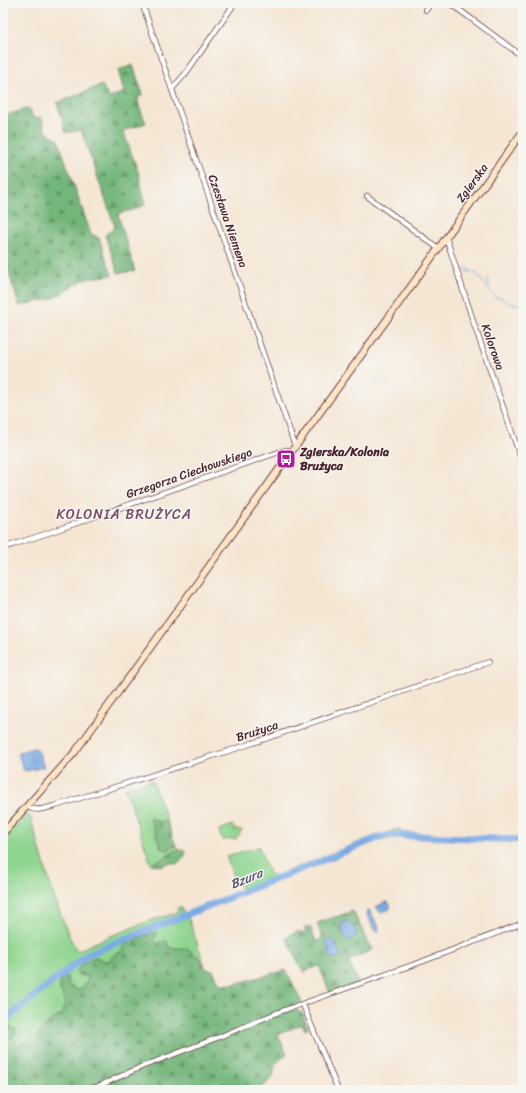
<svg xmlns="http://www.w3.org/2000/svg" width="526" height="1093" viewBox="0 0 526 1093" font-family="Sriracha,sans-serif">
  <defs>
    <pattern id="forest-firs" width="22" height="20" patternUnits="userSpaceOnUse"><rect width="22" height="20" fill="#73b67a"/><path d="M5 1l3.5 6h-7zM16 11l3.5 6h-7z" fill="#609364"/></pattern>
    <pattern id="water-ripples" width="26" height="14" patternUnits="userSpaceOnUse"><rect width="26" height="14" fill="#7aaae5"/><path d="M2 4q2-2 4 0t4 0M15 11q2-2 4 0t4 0" fill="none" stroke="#668aba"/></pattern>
  </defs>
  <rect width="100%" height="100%" fill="#f6f6f2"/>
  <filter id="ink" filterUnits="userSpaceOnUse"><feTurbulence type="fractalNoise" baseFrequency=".025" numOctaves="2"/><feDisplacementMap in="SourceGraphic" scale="8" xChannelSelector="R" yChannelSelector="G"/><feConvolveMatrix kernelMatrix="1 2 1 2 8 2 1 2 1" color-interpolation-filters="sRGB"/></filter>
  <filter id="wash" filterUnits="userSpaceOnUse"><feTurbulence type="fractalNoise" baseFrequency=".012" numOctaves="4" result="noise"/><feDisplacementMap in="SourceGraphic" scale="16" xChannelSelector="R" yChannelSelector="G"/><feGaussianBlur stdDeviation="0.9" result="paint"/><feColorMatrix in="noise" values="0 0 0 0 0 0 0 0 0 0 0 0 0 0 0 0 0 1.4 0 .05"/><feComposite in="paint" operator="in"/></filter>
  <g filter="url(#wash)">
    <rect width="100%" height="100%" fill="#f5e6d3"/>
    <g fill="#8fd58f" stroke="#6c7a5d">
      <path d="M152,780L167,821C159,823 157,821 151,818L161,848L164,850L176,846L178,849L164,858L151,864L125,788Z"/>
      <path d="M26,814L30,816L53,894L69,936L77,951C101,939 127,930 152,920C161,917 170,916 178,911L177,908L181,907L184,915L187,914L206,969L199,957L169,948L155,943L154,939L157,933H150L138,938L125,939L124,950L121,952L115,954L111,960L102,961L99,959L84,963L81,975L89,977L86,984L79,990L71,987L68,984L67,979L59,987L66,1003L61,1015L46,1024L37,1038L32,1036L26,1042L19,1045L11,1037L12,1036L15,1035L16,1030L9,1026H3V839Z"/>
      <path d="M232,825L235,830H242L236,839L222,840L219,830Z"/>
      <path d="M399,829L401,830L400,835L386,836L378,838L243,892L240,886L235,882L226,856L259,847L269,873L273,876H276L375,836Z"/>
    </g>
    <g fill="url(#forest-firs)" stroke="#5e6a52">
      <path d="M133,65L143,95L138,97L139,106L146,123L123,131L139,174L145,205L136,209L118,214L135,271L118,273L105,235L115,227L81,130L66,133L57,103L102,85L109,98L124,92L118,70Z"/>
      <path d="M29,108L34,119L41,117L46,132L58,139L91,234L99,238L112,275L85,279L54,298L19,306L3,254V116Z"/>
      <path d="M150,818C157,821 159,823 167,821L176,846L170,847L169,850H164L161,848Z"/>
      <path d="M178,849L185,851V856L178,864L169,863L161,866L151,864L164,858Z"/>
      <path d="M353,911L372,950L348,961L359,983L330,993L319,966L303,972L286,938L298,931L303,933L306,932L304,928L310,926L316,941L322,939L317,923Z"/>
      <path d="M150,933H157L154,939L155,943L167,941L169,948H187L199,957L206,969L213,970L220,984H234L286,970L302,1003L294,1006L296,1010L302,1013L308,1028L305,1030L302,1024L278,1035L287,1054L275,1064L273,1077L260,1090H109L111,1082L90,1090H3V1026L9,1023V1026L16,1030L15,1035L12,1036L11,1037L19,1045L26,1042L32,1036L37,1037L46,1024L61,1015L66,1003C62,994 56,986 63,976L67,977L68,984L71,987L79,990L86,984L89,977L78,975L77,970C81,963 90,958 97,957C101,960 107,963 111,960V957L124,950L122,947L124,939L138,938Z"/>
    </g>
    <g fill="url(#water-ripples)" stroke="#626488">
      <path d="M33,748H36L38,750L44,767L25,771L23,769L18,754L19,752Z"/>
      <path d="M385,902H388L390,905V909L381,913L376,907Z"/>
      <path d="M369,910L378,925L379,931H376L374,930L366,912Z"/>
      <path d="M346,921L351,923L356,933L354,938L350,940L345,938L341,928V925Z"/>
      <path d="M333,939L341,956L332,959L325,942Z"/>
    </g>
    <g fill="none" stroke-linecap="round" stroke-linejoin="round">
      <g stroke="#7aaae5" stroke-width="1">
        <path d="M467,267L471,272"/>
        <path d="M463,270L476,273L496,298H502C508,306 514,304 523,304"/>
        <path d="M487,278L490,282L489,286"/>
      </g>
      <path stroke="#7aaae5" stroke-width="7" d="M3,1021L88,954L378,838L394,835L523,840"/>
    </g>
  </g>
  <g filter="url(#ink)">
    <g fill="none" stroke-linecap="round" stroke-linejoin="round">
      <g stroke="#643d44" stroke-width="6">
        <g id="street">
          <path d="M142,3L295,446"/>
          <path d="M450,3L523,57"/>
          <path d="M426,10L431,3"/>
          <path d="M172,89L186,73L235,3"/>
          <path d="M367,196L438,248"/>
          <path d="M446,237L475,327L523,464"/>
          <path d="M3,548L51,532L282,451L287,450L291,452"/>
          <path d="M27,806C35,813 45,808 55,806L244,746L488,662"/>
          <path d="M303,1005L338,1090"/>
          <path d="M90,1090L141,1067L219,1037L279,1012L421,962L523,923"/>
        </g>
      </g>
      <g stroke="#643d44" stroke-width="8">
        <path id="secondary" d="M3,833L75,752L523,131"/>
      </g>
      <use href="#street" stroke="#fff" stroke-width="4.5"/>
      <use href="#secondary" stroke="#fde5c5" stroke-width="6"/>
    </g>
  </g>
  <defs>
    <g id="bus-square" transform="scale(1)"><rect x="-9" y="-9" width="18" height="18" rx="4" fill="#b5179e" stroke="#f6f6f2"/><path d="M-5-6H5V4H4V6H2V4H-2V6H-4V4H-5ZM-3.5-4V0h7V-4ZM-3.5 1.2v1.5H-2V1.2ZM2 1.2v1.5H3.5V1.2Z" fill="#fff"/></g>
  </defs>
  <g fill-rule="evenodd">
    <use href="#bus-square" x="286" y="459"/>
  </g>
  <g text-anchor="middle" stroke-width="3" stroke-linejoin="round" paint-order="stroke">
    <g font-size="12" fill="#4a1f2b" stroke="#f6f6f2">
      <text transform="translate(472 183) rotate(-54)" y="4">Zgierska</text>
      <text transform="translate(228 221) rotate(71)" y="4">Czesława Niemena</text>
      <text transform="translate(493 347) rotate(71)" y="4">Kolorowa</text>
      <text transform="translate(189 473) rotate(-19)" y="4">Grzegorza Ciechowskiego</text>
      <text transform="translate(257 731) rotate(-18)" y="4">Brużyca</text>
    </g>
    <g font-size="12" font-weight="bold" fill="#4a1f2b" stroke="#f6f6f2" text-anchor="start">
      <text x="300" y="456">Zgierska/Kolonia<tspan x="300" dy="14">Brużyca</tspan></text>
    </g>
    <g font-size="13" font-style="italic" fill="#5b506c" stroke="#f6f6f2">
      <text transform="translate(246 878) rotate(-22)" y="5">Bzura</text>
    </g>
    <g font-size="14" letter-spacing="1" fill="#7f506a" stroke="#f6f6f2">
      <text x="124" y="519">KOLONIA BRUŻYCA</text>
    </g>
  </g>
  <rect width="526" height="1093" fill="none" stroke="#f6f6f2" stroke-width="16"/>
</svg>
